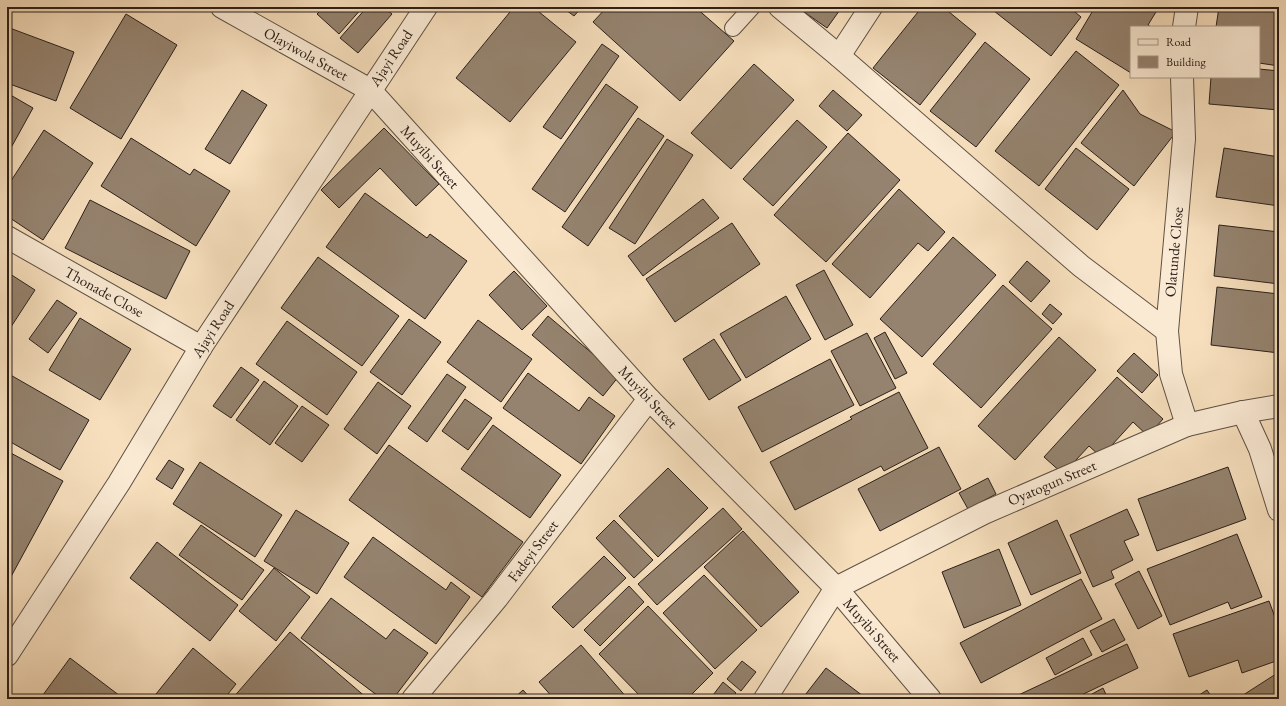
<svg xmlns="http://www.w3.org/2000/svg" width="1286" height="706" viewBox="0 0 1286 706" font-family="'EB Garamond',serif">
  <rect width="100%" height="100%" fill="#f7dfbd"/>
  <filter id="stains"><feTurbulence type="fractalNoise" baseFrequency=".005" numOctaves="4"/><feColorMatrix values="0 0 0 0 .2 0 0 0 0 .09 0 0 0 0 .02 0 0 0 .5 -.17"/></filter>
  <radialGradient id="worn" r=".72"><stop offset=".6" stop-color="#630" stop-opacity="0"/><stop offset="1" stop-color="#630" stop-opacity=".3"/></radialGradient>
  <g fill="#95836f" stroke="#2b201a">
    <path d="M324,7H363L339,34L317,14Z"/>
    <path d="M367,7H384L392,14L358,53L340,38Z"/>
    <path d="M514,7H533L576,42L510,122L456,78Z"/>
    <path d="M562,7H582L574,16Z"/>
    <path d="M607,7H695L734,41L680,101L593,22Z"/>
    <path d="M797,7H842L827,28Z"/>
    <path d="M922,7H943L976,34L920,105L873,68Z"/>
    <path d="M989,7H1069L1081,17L1051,56Z"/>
    <path d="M1095,7H1159L1148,25L1151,27H1131V73L1076,39Z"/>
    <path d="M1219,7H1279V66L1259,63V27H1216Z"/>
    <path d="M126,14L177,45L121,139L70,108Z"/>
    <path d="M7,27L74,52L56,101L7,83Z"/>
    <path d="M985,42L1030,79L976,147L930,111Z"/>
    <path d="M602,44L619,56L561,139L543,127Z"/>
    <path d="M1076,51L1119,85L1039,186L995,151Z"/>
    <path d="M754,64L794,100L731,169L691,133Z"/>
    <path d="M1259,69L1279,71V110L1209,104L1211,77H1259Z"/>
    <path d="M606,84L638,107L565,212L532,189Z"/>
    <path d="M242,90L267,105L230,164L205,149Z"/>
    <path d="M833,90L862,115L847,131L819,106Z"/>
    <path d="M1123,90L1140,114L1176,132L1134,186L1081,143Z"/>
    <path d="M7,93L33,108L7,155Z"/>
    <path d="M638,118L664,136L588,246L562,227Z"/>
    <path d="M797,120L827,147L773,206L743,179Z"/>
    <path d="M384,128L439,184L416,206L380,168L339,208L321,190Z"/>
    <path d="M44,130L93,163L43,240L7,216V187Z"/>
    <path d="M848,133L900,180L826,262L774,215Z"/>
    <path d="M131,138L190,175L194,169L230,191L196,246L101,186Z"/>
    <path d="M667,139L693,155L635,244L609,228Z"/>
    <path d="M1076,148L1129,189L1097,230L1045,189Z"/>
    <path d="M1224,148L1279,157V206L1216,197Z"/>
    <path d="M899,189L945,232L928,251L918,243L870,298L832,264Z"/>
    <path d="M365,193L427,238L430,234L467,261L425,319L326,247Z"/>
    <path d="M703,199L719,218L643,276L628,256Z"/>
    <path d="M90,200L190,251L166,299L65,248Z"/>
    <path d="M732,223L760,264L675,322L646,279Z"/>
    <path d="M1219,225L1279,232V284L1214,276Z"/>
    <path d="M953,237L996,275L922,357L880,319Z"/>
    <path d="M318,257L399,316L362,366L281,308Z"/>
    <path d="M1027,261L1050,281L1031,302L1009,282Z"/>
    <path d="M824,270L853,325L825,340L796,285Z"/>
    <path d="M514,271L547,306L522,330L489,295Z"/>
    <path d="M7,272L35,290L7,333Z"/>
    <path d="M1003,285L1052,329L981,408L933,364Z"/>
    <path d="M1217,287L1279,294V353L1211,345Z"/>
    <path d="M786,296L811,339L746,378L720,334Z"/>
    <path d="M57,300L77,313L48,353L29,339Z"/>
    <path d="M1050,304L1062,314L1053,324L1042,314Z"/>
    <path d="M548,316L619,376L603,396L532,335Z"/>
    <path d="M80,318L131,349L100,400L49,370Z"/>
    <path d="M409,319L441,342L402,395L370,372Z"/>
    <path d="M478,320L532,359L501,402L447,362Z"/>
    <path d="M287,321L357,372L327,415L256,364Z"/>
    <path d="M885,332L907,373L895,379L874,338Z"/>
    <path d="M867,333L896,388L860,406L831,351Z"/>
    <path d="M1059,337L1096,370L1015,460L978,426Z"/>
    <path d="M714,339L741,380L709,400L683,359Z"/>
    <path d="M1134,353L1158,375L1142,393L1117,371Z"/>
    <path d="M830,359L854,405L762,452L738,407Z"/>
    <path d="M241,367L259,380L231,418L213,406Z"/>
    <path d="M7,373L89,420L60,470L7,440Z"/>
    <path d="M528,373L579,411L589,397L615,416L581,464L503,408Z"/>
    <path d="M447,374L466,387L427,442L408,428Z"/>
    <path d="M1117,377L1163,419L1148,436L1133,422L1101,457L1089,446L1063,474L1044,457Z"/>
    <path d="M264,381L298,406L270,445L236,420Z"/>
    <path d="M378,382L411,406L377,454L344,429Z"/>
    <path d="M899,392L928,448L884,471L881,466L795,510L770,462L852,419L850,417Z"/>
    <path d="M465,399L492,418L468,450L442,431Z"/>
    <path d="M302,406L329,425L302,462L275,443Z"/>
    <path d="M493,425L561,475L530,518L461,469Z"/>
    <path d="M389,445L523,542L482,597L349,500Z"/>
    <path d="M939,447L961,489L880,531L858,489Z"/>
    <path d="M7,451L63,481L7,584Z"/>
    <path d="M169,460L184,469L172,489L156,479Z"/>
    <path d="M200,462L282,515L255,557L173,504Z"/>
    <path d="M1228,467L1246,519L1157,551L1138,499Z"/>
    <path d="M668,468L708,508L658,557L619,516Z"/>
    <path d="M988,478L996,494L968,509L959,493Z"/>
    <path d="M723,508L742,529L657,605L638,584Z"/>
    <path d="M1127,509L1139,535L1124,541L1133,560L1111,571L1114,578L1093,587L1070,535Z"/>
    <path d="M296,510L349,543L317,594L264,561Z"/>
    <path d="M614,520L653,560L634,578L596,538Z"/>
    <path d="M1057,520L1081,573L1031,595L1008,543Z"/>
    <path d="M201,525L264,570L242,600L179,555Z"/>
    <path d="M743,531L799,592L761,627L704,567Z"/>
    <path d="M1237,534L1262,597L1231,609L1228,602L1170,625L1147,569Z"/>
    <path d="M373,537L446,590L451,582L470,597L436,644L344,577Z"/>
    <path d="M157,542L238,605L210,641L130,578Z"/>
    <path d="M999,549L1021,605L964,628L942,572Z"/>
    <path d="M604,556L626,578L573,628L552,607Z"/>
    <path d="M274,568L310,597L276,641L239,611Z"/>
    <path d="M1139,571L1162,616L1138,629L1115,584Z"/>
    <path d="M704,575L757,630L715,669L663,613Z"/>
    <path d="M1081,579L1102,619L981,683L960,643Z"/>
    <path d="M629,586L644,602L600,646L584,630Z"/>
    <path d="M331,598L386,639L394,629L428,653L393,699H382L301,638Z"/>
    <path d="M1269,601L1279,628V660L1242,673L1238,660L1189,677L1173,634Z"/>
    <path d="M648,606L713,673L687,699H643L599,654Z"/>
    <path d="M1114,619L1125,640L1102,652L1090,631Z"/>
    <path d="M290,632L368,699H232Z"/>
    <path d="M1083,638L1092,655L1055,675L1046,658Z"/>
    <path d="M1127,644L1138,668L1073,699H1010Z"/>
    <path d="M581,645L628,699H554L539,682Z"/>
    <path d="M193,648L236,684L224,699H152Z"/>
    <path d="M70,658L124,699H40Z"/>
    <path d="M742,661L756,672L741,691L727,679Z"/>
    <path d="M826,668L867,699H802Z"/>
    <path d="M1279,672V699H1237Z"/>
    <path d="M723,682L736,693L731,699H710Z"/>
    <path d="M1103,688L1108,699H1083Z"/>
    <path d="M523,690L531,699H513Z"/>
    <path d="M1207,690L1213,699H1193Z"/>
  </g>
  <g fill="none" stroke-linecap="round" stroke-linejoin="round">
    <g stroke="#5e5043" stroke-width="18">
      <path id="service" d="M733,28L752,7"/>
    </g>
    <g stroke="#5e5043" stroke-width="24">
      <g id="minor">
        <path d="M222,7L370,90L649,399L836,588L930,699"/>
        <path d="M780,7L839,56L1081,266L1167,331"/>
        <path d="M1184,27L1187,7"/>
        <path d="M839,56L871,7"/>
        <path d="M1182,77L1184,139L1167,331L1171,374L1187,425"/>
        <path d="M7,237L201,347"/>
        <path d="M1243,412L1260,449L1279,510"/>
        <path d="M7,655L119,483L201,347L426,7"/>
        <path d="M413,699L497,598L649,399"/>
        <path d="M765,699L836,588L984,513L1187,425L1243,412L1279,406"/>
      </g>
    </g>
    <use href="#service" stroke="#faead4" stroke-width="16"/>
    <use href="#minor" stroke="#faead4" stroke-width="22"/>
  </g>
  <g text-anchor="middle" stroke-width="3" stroke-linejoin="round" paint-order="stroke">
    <g font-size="15" fill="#2b201a" stroke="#faead4">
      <text transform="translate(306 54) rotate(29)" y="5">Olayiwola Street</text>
      <text transform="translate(391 58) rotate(-56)" y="5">Ajayi Road</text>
      <text transform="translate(430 157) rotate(48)" y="5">Muyibi Street</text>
      <text transform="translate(1174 252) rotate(-85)" y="5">Olatunde Close</text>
      <text transform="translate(104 292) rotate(29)" y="5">Thonade Close</text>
      <text transform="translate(213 329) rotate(-57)" y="5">Ajayi Road</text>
      <text transform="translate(648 397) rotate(47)" y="5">Muyibi Street</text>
      <text transform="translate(1052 483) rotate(-23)" y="5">Oyatogun Street</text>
      <text transform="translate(533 551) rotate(-53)" y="5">Fadeyi Street</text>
      <text transform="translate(872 630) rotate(49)" y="5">Muyibi Street</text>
    </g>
  </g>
  <rect width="1286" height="706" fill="none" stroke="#f7dfbd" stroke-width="24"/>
  <rect x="8" y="8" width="1270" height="690" fill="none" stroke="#2b201a" stroke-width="2"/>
  <rect x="12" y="12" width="1262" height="682" fill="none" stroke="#2b201a"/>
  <rect x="1130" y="26" width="130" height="52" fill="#faead4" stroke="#a7998a"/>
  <rect x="1138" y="39" width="20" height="6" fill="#faead4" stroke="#a7998a"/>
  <text x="1166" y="46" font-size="12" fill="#2b201a">Road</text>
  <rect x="1138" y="56" width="20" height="12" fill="#95836f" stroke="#a7998a"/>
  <text x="1166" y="66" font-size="12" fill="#2b201a">Building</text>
  <rect width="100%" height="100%" filter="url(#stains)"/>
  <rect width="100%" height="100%" fill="url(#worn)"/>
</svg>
